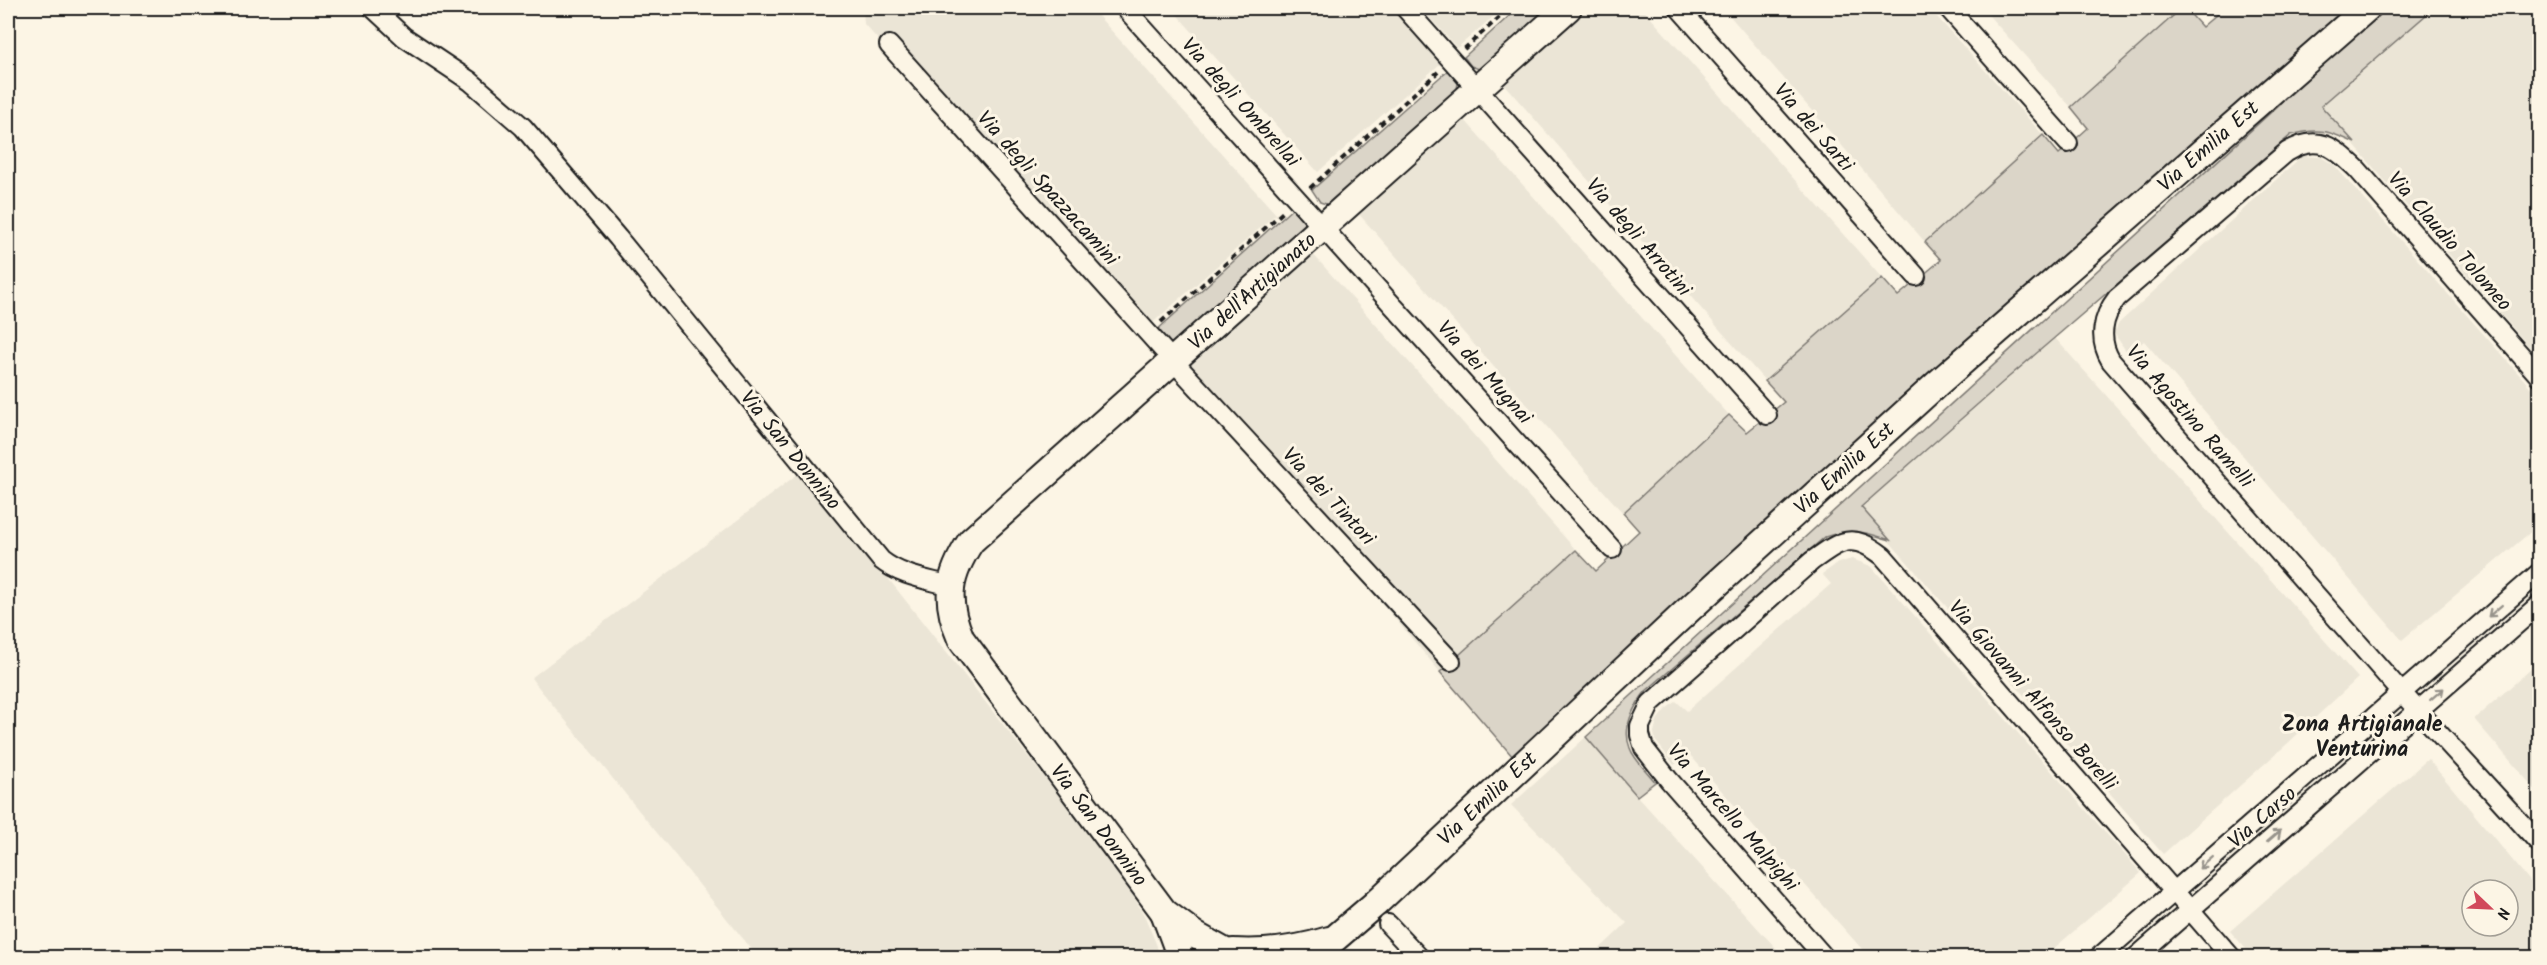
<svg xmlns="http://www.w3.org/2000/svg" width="2547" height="965" viewBox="0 0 2547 965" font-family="Kalam,sans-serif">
  <rect width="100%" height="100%" fill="#fcf5e5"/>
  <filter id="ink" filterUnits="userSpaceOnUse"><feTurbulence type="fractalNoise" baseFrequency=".0167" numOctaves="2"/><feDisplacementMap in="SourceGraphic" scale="12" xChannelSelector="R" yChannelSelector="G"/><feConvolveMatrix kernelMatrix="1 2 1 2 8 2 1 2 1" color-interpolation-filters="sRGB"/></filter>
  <g filter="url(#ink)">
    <g fill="#ebe5d6" fill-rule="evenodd">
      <path d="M863,8H1091L1276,214L1141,333L864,24Z"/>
      <path d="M1171,8H1391L1441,63L1318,172Z"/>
      <path d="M1421,8H1503L1457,48Z"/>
      <path d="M1585,8H1642L1882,278L1765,381L1502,82Z"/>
      <path d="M1723,8H1929L2043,135L1925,242Z"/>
      <path d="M1982,8H2182L2071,107Z"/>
      <path d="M2434,8H2539V358L2320,106Z"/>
      <path d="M1463,118L1729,415L1623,513L1357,212Z"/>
      <path d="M2302,156L2321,157L2334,165L2539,397V525L2402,640L2144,341L2128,354L2114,333L2119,323Z"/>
      <path d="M1312,253L1576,550L1440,672L1350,565L1178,374Z"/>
      <path d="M2055,338L2358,678L2287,744L2163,854L1860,508Z"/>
      <path d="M803,470L1122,876L1145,917L1157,946L1159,957H758L531,678Z"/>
      <path d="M1852,559L1871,566L2141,873L2044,957H1869L1689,754L1674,765L1655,740L1654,732L1657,720L1666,709L1676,701L1687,711L1831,584L1822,574L1838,563Z"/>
      <path d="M2539,662V794L2474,719Z"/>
      <path d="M1586,737L1637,796L1784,957H1591L1627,923L1511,805Z"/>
      <path d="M2428,759L2539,892V957H2253L2230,931ZM2472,890H2508V926H2472Z"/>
    </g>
    <g fill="#dbd5c8" stroke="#7c7872" stroke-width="1.5">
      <path d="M1518,8H1549L1479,69L1471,66L1464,57Z"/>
      <path d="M2182,8H2185L2202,27L2224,8H2346L1513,757L1440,672L1576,550L1596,571L1639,531L1623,513L1729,415L1747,432L1784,402L1765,381L1882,278L1898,296L1941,260L1925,242L2043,135L2059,154L2088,128L2071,107Z"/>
      <path d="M2385,8H2434L2321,106L2355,143C2329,131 2319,127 2291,135L2003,382L1861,507L1890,540C1864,532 1852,527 1825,537L1646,691C1634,706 1622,728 1630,748C1634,760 1648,772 1655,782L1637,796L1586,737Z"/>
      <path d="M1448,70L1458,83L1457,89L1329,205L1320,202L1312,190Z"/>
      <path d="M1293,208L1307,223L1171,346L1157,330Z"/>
    </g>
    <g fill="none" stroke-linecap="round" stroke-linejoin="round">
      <g stroke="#1c1c1c" stroke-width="22">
        <g id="street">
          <path d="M373,8L404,37L470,81L523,127L618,238L881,560C901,576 926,579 950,586"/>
          <path d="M1125,8L1612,549"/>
          <path d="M1405,8L1767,415"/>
          <path d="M1679,8L1916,276"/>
          <path d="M1948,8L2068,143"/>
          <path d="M889,45L1174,362L1451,661"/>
          <path d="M2540,377L2357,169C2334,147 2318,133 2287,152L2117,298C2102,317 2098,340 2111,361L2402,693L2540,844"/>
          <path d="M1388,924L1420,958"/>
          <path d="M1825,958L1669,780L1644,748L1640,735V726L1651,703L1812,561C1841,540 1852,532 1883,556L2232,958"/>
          <path d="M2098,958L2540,572"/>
          <path d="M2135,958L2540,604"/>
        </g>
      </g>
      <g stroke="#1c1c1c" stroke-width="30">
        <g id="secondary">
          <path d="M1164,912L1181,958"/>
          <path d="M1222,950L1195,935L1164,912L961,639C944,600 948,576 971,541L1568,8"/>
          <path d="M1233,952C1267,954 1297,950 1329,940"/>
          <path d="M1312,958L1375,904L1685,613L1938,383L2367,8"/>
        </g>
      </g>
      <g stroke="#1c1c1c" stroke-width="4" stroke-dasharray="6 4.5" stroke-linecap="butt">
        <path d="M1464,49L1510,8"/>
        <path d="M1310,188L1438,72"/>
        <path d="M1161,322L1284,211"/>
      </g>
      <use href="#street" stroke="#fcf5e5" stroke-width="18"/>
      <use href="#secondary" stroke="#fcf5e5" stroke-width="26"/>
    </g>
    <defs><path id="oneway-shaft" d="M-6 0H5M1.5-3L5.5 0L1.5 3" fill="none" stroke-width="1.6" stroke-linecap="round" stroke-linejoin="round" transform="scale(1.5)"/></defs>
    <g stroke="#97938b">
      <use href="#oneway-shaft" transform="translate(2495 611) rotate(139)"/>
      <use href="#oneway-shaft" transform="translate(2437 694) rotate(-41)"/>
      <use href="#oneway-shaft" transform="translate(2274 836) rotate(-41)"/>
      <use href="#oneway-shaft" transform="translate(2206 863) rotate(139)"/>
    </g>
  </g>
  <g text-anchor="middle" stroke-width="6" stroke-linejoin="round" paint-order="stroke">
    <g font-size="21" fill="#1c1c1c" stroke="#fcf5e5">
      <text transform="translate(1241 102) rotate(48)" y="7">Via degli Ombrellai</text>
      <text transform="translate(1814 127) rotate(49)" y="7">Via dei Sarti</text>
      <text transform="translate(2208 146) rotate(-41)" y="7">Via Emilia Est</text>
      <text transform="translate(1048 188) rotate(48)" y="7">Via degli Spazzacamini</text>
      <text transform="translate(1639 237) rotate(49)" y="7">Via degli Arrotini</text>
      <text transform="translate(2450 241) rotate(49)" y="7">Via Claudio Tolomeo</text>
      <text transform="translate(1252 291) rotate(-42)" y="7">Via dell'Artigianato</text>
      <text transform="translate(1485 372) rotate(48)" y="7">Via dei Mugnai</text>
      <text transform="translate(2190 416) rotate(49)" y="7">Via Agostino Ramelli</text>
      <text transform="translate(791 450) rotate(51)" y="7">Via San Donnino</text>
      <text transform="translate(1844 468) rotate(-42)" y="7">Via Emilia Est</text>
      <text transform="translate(1329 496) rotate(47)" y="7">Via dei Tintori</text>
      <text transform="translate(2033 695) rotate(49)" y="7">Via Giovanni Alfonso Borelli</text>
      <text transform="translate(1487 798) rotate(-43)" y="7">Via Emilia Est</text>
      <text transform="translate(1733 817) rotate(49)" y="7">Via Marcello Malpighi</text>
      <text transform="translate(2262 817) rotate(-41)" y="7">Via Carso</text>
      <text transform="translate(1099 825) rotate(53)" y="7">Via San Donnino</text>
    </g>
    <g font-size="22" font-weight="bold" fill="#1c1c1c" stroke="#fcf5e5">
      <text x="2362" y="731">Zona Artigianale<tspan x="2362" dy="25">Venturina</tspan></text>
    </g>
  </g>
  <rect width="2547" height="965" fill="none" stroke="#fcf5e5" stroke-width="30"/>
  <rect x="15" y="15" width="2517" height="935" fill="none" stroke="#1c1c1c" stroke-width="2" filter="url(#ink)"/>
  <g transform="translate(2490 908) rotate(113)"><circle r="28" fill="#fcf5e5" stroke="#a29e95" stroke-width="1.5"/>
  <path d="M0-4.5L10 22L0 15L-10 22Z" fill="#d1495b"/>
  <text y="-9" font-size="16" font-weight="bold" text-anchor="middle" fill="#1c1c1c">N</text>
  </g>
</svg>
